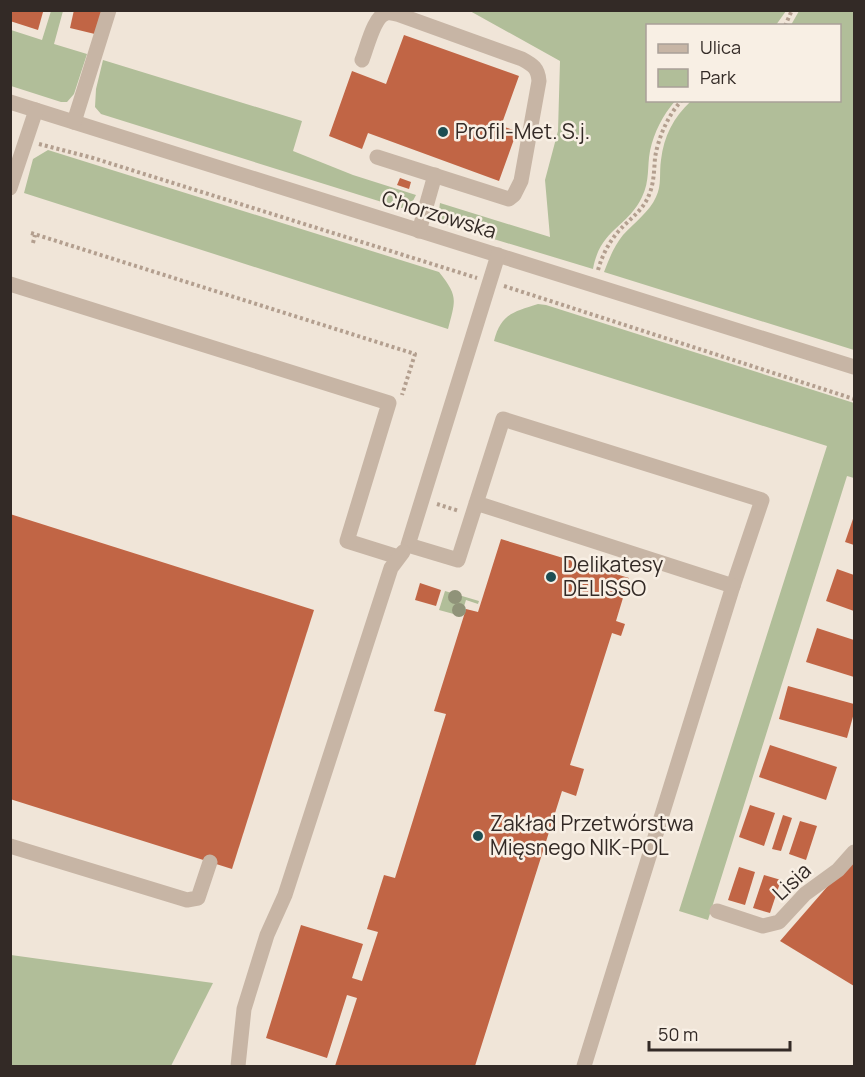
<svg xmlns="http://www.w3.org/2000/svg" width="865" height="1077" viewBox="0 0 865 1077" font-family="Manrope,sans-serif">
  <rect width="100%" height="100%" fill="#f0e5d8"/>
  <g fill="#b1be99">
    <path d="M51,11H63L54,44L87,54L74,94L67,102H61L11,86V30L42,40Z"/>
    <path d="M470,11H786L776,25L648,26V100L675,101C663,115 654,132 650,151C647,166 650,181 642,197C628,227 600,229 593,269L441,223L438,218L440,203L550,237L545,180L558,131L560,61Z"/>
    <path d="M799,11H854V350L604,272C609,259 614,246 623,235C634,223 650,211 656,197C662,185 659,173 661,160C664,136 673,118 691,101L840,100V26L791,25Z"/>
    <path d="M103,60L302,121L293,151L353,175L416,195C412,203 410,207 401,208L101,114L95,107L96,89Z"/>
    <path d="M48,150L439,272C458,296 456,299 448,329L24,193L33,159Z"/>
    <path d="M538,304L546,305L854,403V478L847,476L708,920L679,911L827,446L494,341C501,314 513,312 538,304Z"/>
    <path d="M445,591L479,601L478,604L466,600L461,616L439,610Z"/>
    <path d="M11,955L213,983L171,1066H11Z"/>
  </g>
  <g fill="#c16545">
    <path d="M10,10L43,12L38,30L10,21Z"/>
    <path d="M74,10H105L99,35L70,28Z"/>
    <path d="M404,35L519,76L501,126L517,131L499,181L368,133L362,149L329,136L352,71L386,84Z"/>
    <path d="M400,178L411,182L409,189L397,185Z"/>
    <path d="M10,514L314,610L232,869L10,799Z"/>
    <path d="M854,516V545L845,542Z"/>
    <path d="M501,539L629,578L616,621L625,624L621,636L612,633L570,765L584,769L576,796L562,791L475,1066H335L357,998L347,995L327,1058L266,1038L301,925L363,944L352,978L362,981L378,932L367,929L384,875L395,878L446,714L434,711L466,609L478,612Z"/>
    <path d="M837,569L854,575V611L826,601Z"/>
    <path d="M420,583L441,590L436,606L415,600Z"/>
    <path d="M817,628L854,640V677L806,662Z"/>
    <path d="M788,686L854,704V713L847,738L779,719Z"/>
    <path d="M770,745L837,767L826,800L759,777Z"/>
    <path d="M750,805L775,813L764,846L739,837Z"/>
    <path d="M783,815L792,818L781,851L772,849Z"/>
    <path d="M800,821L817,826L806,860L789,854Z"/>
    <path d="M854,856V986L780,941Z"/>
    <path d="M739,867L755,872L745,905L728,900Z"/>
    <path d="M764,875L781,880L770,913L753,908Z"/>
  </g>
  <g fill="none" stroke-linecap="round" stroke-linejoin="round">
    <g stroke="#b39f8f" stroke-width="4" stroke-dasharray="3 3" stroke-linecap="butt">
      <path d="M785,26L792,10"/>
      <path d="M39,144L93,158L477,278"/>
      <path d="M31,233L415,354L402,395"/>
      <path d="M33,243L35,235"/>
      <path d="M598,270C602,256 608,244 617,233C628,220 643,211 649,195C654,183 654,171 655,158C658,138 668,115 682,100"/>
      <path d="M504,286L854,399"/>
      <path d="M437,504L459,511"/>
    </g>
    <g stroke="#c7b5a5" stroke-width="15">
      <path d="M362,60C367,48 374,15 387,13C388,12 396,14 397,14L522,59C533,65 538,68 539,81L521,181L514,195L509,199L377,157"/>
      <path d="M10,102L854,367"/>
      <path d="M74,122L109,10"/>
      <path d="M10,188L36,110"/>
      <path d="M419,231L435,175"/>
      <path d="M10,284L389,403L347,541L398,557"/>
      <path d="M476,503L733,586L762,500L503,419L458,560L408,545L498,255"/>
      <path d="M10,846L187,900L198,898L210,862"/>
      <path d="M717,911L763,926L779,922L805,894L838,870L854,852"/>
      <path d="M238,1066L244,1009L267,935L285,895L391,568L403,552"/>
      <path d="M584,1066L733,586"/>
    </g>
  </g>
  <g fill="#909379">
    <circle cx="455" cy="597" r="7"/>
    <circle cx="459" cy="610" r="7"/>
  </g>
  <g fill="#1d4e53" stroke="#f8efe4" stroke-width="2">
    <circle cx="443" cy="132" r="6"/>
    <circle cx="551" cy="577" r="6"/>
    <circle cx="478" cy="836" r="6"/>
  </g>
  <g text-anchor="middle" stroke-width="5" stroke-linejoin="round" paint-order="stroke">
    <g font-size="21" fill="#332a26" stroke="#f8efe4" text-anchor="start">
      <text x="455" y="139">Profil-Met. S.j.</text>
      <text x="563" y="572">Delikatesy<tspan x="563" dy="24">DELISSO</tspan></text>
      <text x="490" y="831">Zakład Przetwórstwa<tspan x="490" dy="24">Mięsnego NIK-POL</tspan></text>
    </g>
    <g font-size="21" fill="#332a26" stroke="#f8efe4">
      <text transform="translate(439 215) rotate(17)" y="7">Chorzowska</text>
      <text transform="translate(792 882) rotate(-43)" y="7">Lisia</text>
    </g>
  </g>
  <rect width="865" height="1077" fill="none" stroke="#332a26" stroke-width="24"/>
  <rect x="646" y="24" width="195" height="78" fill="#f8efe4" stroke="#a9a098" stroke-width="1.5"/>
  <rect x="658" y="44" width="30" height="9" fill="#c7b5a5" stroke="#a9a098" stroke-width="1.5"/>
  <text x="700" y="54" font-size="18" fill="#332a26">Ulica</text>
  <rect x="658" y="69" width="30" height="18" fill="#b1be99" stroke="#a9a098" stroke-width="1.5"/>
  <text x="700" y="84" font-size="18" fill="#332a26">Park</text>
  <path d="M649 1041v9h141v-9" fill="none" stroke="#332a26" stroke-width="3"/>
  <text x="658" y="1041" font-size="18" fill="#332a26" stroke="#f8efe4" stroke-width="4.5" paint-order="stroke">50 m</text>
</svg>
